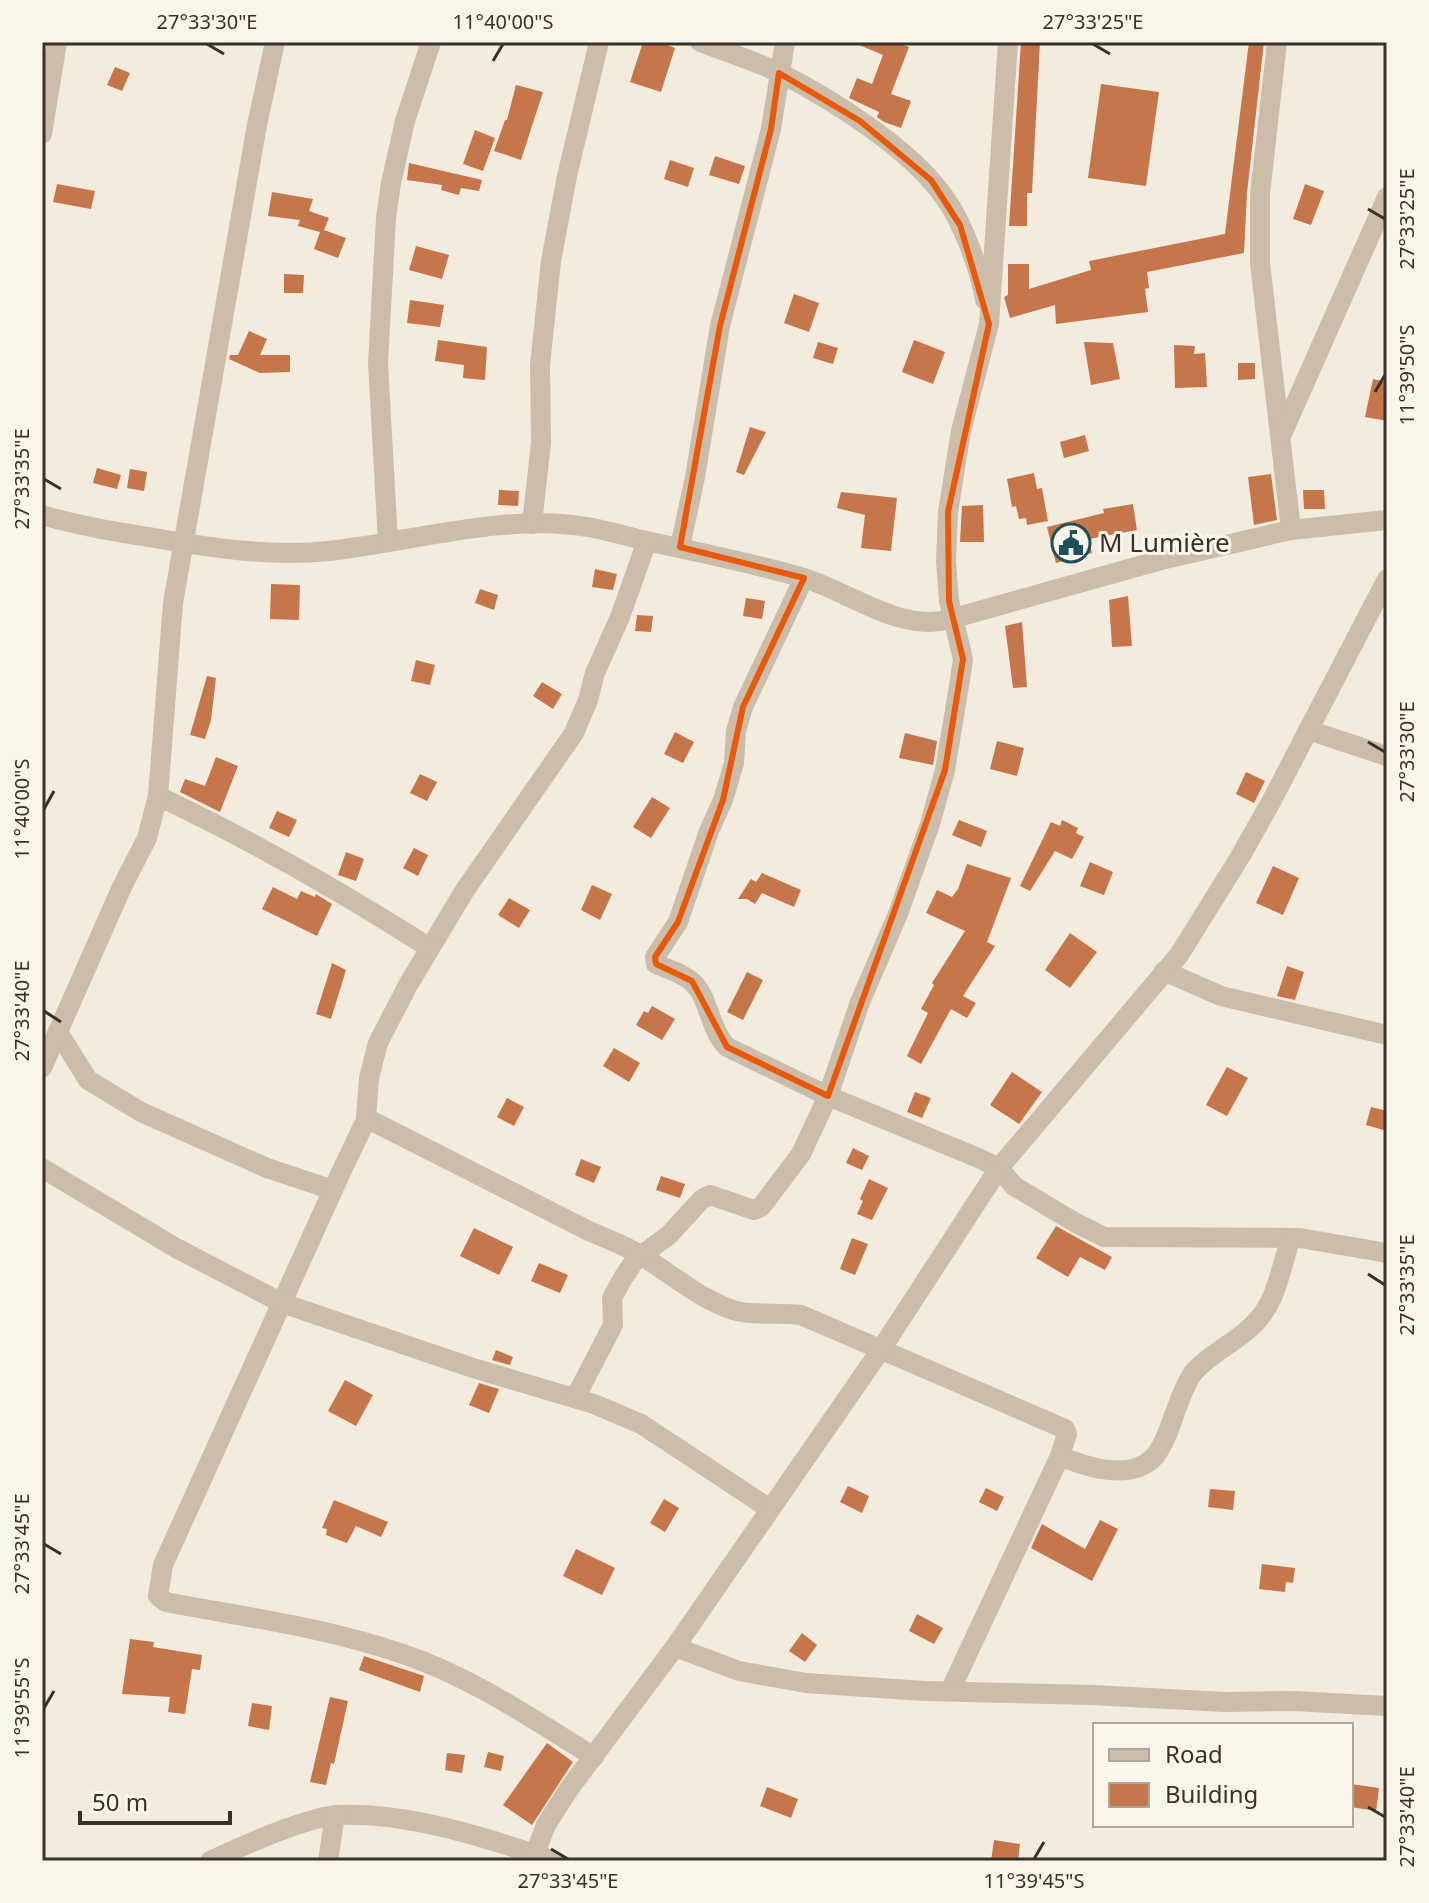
<svg xmlns="http://www.w3.org/2000/svg" width="1429" height="1903" viewBox="0 0 1429 1903" font-family="'Noto Sans',sans-serif">
  <rect width="100%" height="100%" fill="#f2ebde"/>
  <g fill="#c5764a">
    <path d="M643,42H659L675,48L661,92L630,82Z"/>
    <path d="M852,42H896L909,47L891,94L911,101L901,128L884,122L877,117L879,112L849,98L857,78L872,84L883,55Z"/>
    <path d="M1021,42H1040L1032,193H1027V226H1009Z"/>
    <path d="M1249,42H1264L1247,193L1244,253L1147,272L1149,288L1145,289L1148,312L1056,324L1055,305L1010,318L1004,297L1008,295V264H1029V289L1091,270L1089,261L1225,234Z"/>
    <path d="M115,67L130,73L122,91L107,85Z"/>
    <path d="M1101,84L1159,92L1146,186L1088,178Z"/>
    <path d="M516,85L543,92L521,160L494,151L505,120H507Z"/>
    <path d="M475,130L495,138L483,171L463,164Z"/>
    <path d="M715,156L745,166L739,184L709,175Z"/>
    <path d="M670,160L694,168L688,187L664,179Z"/>
    <path d="M409,163L482,180L479,191L461,188L459,195L441,190L442,185L407,180Z"/>
    <path d="M57,184L95,191L91,209L53,202Z"/>
    <path d="M1305,184L1324,191L1311,225L1293,219Z"/>
    <path d="M272,192L313,199L309,211L329,218L324,230L346,238L338,258L314,249L320,232L298,226L300,220L268,216Z"/>
    <path d="M416,246L449,255L442,279L409,270Z"/>
    <path d="M284,274L304,275L303,293H284Z"/>
    <path d="M794,294L819,303L809,332L784,323Z"/>
    <path d="M410,300L444,305L440,327L407,323Z"/>
    <path d="M249,331L267,339L260,355H290V372L260,373L229,359L230,355H238Z"/>
    <path d="M438,340L487,347L485,380L463,378L464,365L435,361Z"/>
    <path d="M914,340L945,352L933,384L902,372Z"/>
    <path d="M818,342L838,348L833,364L813,358Z"/>
    <path d="M1084,342L1113,343L1120,379L1091,385Z"/>
    <path d="M1174,345L1195,346L1194,354L1205,353L1207,387L1175,388Z"/>
    <path d="M1238,363H1255V379L1238,380Z"/>
    <path d="M1373,379L1387,382V421L1365,417Z"/>
    <path d="M750,427L766,432L744,475L736,472Z"/>
    <path d="M1085,435L1089,451L1064,458L1060,442Z"/>
    <path d="M97,468L121,475L117,489L93,483Z"/>
    <path d="M130,469L147,472L144,491L127,488Z"/>
    <path d="M1034,473L1037,489L1042,488L1048,521L1027,525L1026,518L1019,519L1016,506L1012,507L1007,479Z"/>
    <path d="M1271,474L1277,520L1254,525L1248,477Z"/>
    <path d="M499,490L519,491L518,506L498,505Z"/>
    <path d="M1303,490H1324L1325,509H1304Z"/>
    <path d="M841,492L897,498L891,551L861,548L865,515L837,508Z"/>
    <path d="M1133,504L1137,530L1089,539L1092,553L1056,563L1047,527L1104,513L1103,509Z"/>
    <path d="M983,505L984,542H960L962,506Z"/>
    <path d="M595,569L617,574L613,590L592,587Z"/>
    <path d="M271,584L300,585L299,620L270,619Z"/>
    <path d="M480,589L498,595L494,610L475,603Z"/>
    <path d="M1128,596L1132,646L1112,647L1109,600Z"/>
    <path d="M746,598L765,601L762,619L743,616Z"/>
    <path d="M637,615L653,616L651,632L635,631Z"/>
    <path d="M1022,622L1027,687L1013,688L1005,626Z"/>
    <path d="M416,660L435,665L430,685L411,681Z"/>
    <path d="M207,676L216,678L211,720L205,739L190,735Z"/>
    <path d="M542,682L562,694L553,709L533,696Z"/>
    <path d="M675,732L694,742L683,763L664,754Z"/>
    <path d="M905,733L937,741L933,765L899,758Z"/>
    <path d="M997,741L1024,748L1017,776L990,769Z"/>
    <path d="M216,757L238,766L220,812L180,792L185,779L205,786Z"/>
    <path d="M1246,772L1265,781L1254,803L1236,794Z"/>
    <path d="M420,774L437,782L427,801L410,793Z"/>
    <path d="M652,797L670,808L651,838L633,827Z"/>
    <path d="M277,811L297,820L289,837L269,828Z"/>
    <path d="M959,820L987,831L981,847L952,835Z"/>
    <path d="M1062,820L1078,828L1076,833L1084,837L1072,859L1055,851L1030,891L1020,886L1051,822L1060,826Z"/>
    <path d="M414,848L428,855L418,876L403,868Z"/>
    <path d="M346,852L364,859L356,881L338,875Z"/>
    <path d="M1090,862L1113,872L1104,895L1080,886Z"/>
    <path d="M967,864L1011,878L987,942L995,946L963,996L976,1003L967,1018L951,1009L921,1064L907,1056L928,1013L921,1009L934,985L932,983L965,931L926,913L937,890L952,897L958,889Z"/>
    <path d="M1273,866L1299,878L1283,915L1256,903Z"/>
    <path d="M762,873L801,890L794,907L762,893L755,904L747,899H738L751,879L756,882Z"/>
    <path d="M592,885L612,894L600,920L581,910Z"/>
    <path d="M273,887L297,899L301,891L315,897L316,894L332,904L317,936L262,909Z"/>
    <path d="M509,898L530,910L519,928L498,915Z"/>
    <path d="M1070,933L1097,952L1070,988L1045,970Z"/>
    <path d="M332,963L346,970L331,1019L316,1014Z"/>
    <path d="M1287,966L1304,972L1295,1000L1277,996Z"/>
    <path d="M747,972L763,980L743,1020L727,1012Z"/>
    <path d="M652,1006L675,1019L662,1040L636,1025L644,1011L648,1013Z"/>
    <path d="M614,1048L640,1063L629,1082L603,1066Z"/>
    <path d="M1227,1067L1248,1078L1227,1116L1206,1105Z"/>
    <path d="M1012,1072L1042,1092L1019,1124L990,1105Z"/>
    <path d="M915,1092L931,1098L922,1118L907,1112Z"/>
    <path d="M507,1098L524,1107L514,1126L497,1117Z"/>
    <path d="M1371,1107L1387,1111V1131L1366,1125Z"/>
    <path d="M853,1148L869,1156L862,1170L846,1163Z"/>
    <path d="M581,1159L601,1167L594,1183L575,1175Z"/>
    <path d="M661,1176L685,1184L680,1198L656,1190Z"/>
    <path d="M869,1179L888,1188L872,1220L857,1214L863,1201L860,1199Z"/>
    <path d="M1056,1226L1112,1257L1105,1270L1080,1257L1068,1277L1036,1258Z"/>
    <path d="M474,1228L513,1247L499,1275L460,1256Z"/>
    <path d="M852,1238L868,1244L855,1275L840,1269Z"/>
    <path d="M539,1263L568,1275L560,1293L531,1281Z"/>
    <path d="M496,1350L513,1357L510,1365L492,1360Z"/>
    <path d="M345,1380L373,1395L356,1426L328,1411Z"/>
    <path d="M479,1383L499,1389L489,1413L469,1405Z"/>
    <path d="M848,1486L869,1496L862,1513L840,1502Z"/>
    <path d="M986,1488L1004,1497L997,1511L979,1502Z"/>
    <path d="M1210,1489L1235,1491L1233,1510L1208,1507Z"/>
    <path d="M664,1499L679,1508L665,1532L650,1523Z"/>
    <path d="M334,1500L388,1522L381,1537L356,1526L347,1543L326,1535L327,1529L322,1528Z"/>
    <path d="M1100,1520L1118,1529L1092,1581L1031,1548L1042,1524L1085,1549Z"/>
    <path d="M576,1549L615,1568L602,1595L563,1576Z"/>
    <path d="M1262,1564L1295,1568L1293,1583L1286,1582L1285,1592L1259,1589Z"/>
    <path d="M917,1614L943,1628L934,1644L909,1631Z"/>
    <path d="M802,1633L817,1645L805,1662L789,1651Z"/>
    <path d="M130,1639L154,1642L153,1647L202,1655L200,1670L192,1669L185,1714L168,1712L170,1697L122,1694Z"/>
    <path d="M364,1656L424,1676L420,1692L359,1670Z"/>
    <path d="M330,1697L348,1701L334,1764L331,1763L326,1785L310,1782Z"/>
    <path d="M252,1703L272,1706L269,1730L248,1726Z"/>
    <path d="M547,1743L573,1762L532,1825L503,1805Z"/>
    <path d="M488,1752L504,1756L501,1771L484,1767Z"/>
    <path d="M447,1753L465,1755L462,1773L445,1770Z"/>
    <path d="M1351,1784L1379,1788L1376,1811L1351,1807Z"/>
    <path d="M767,1787L798,1799L791,1818L760,1806Z"/>
    <path d="M994,1840L1020,1844L1018,1861H991Z"/>
  </g>
  <g fill="none" stroke-linecap="round" stroke-linejoin="round">
    <g stroke="#cbbdaa" stroke-width="20">
      <path d="M700,42C726,52 755,61 780,73C833,100 911,149 945,198C963,223 980,270 985,300"/>
      <path d="M1008,42L989,324L961,431L948,512L946,561L949,601L963,659L959,686L945,770L930,824L898,914L860,1002L828,1096L976,1157L999,1168L1014,1186L1076,1223L1104,1237L1300,1238L1387,1253"/>
      <path d="M1277,42L1260,194V263L1291,530"/>
      <path d="M42,134L57,42"/>
      <path d="M1282,434L1387,197"/>
      <path d="M42,515C79,526 117,532 154,538C213,548 269,557 329,551C410,542 506,513 587,527C606,530 626,536 646,541C699,552 752,563 804,578C849,592 898,631 947,620L1161,560L1291,530L1387,520"/>
      <path d="M532,524L541,443L540,365L551,261L567,176L599,42"/>
      <path d="M647,541L620,617L595,673L588,700L574,733L465,890L408,985L378,1043L369,1078L366,1118L591,1232C608,1239 626,1246 642,1256C671,1274 700,1299 733,1310C749,1316 781,1312 801,1315L1065,1429L1067,1434L1060,1456L950,1691"/>
      <path d="M388,542L378,363L386,218L391,183L405,121L431,42"/>
      <path d="M680,547L695,477L720,326L771,129L785,42"/>
      <path d="M1308,730L1387,756"/>
      <path d="M158,796C253,841 342,892 430,948"/>
      <path d="M1164,971L1221,996L1387,1035"/>
      <path d="M58,1032L88,1080L141,1112L267,1168L333,1190"/>
      <path d="M42,1068L121,889L147,838L158,796L173,603L257,125L275,42"/>
      <path d="M370,1121L363,1126L342,1170L163,1565L158,1596L166,1602C244,1617 324,1627 400,1653C470,1676 531,1718 594,1757"/>
      <path d="M42,1168L176,1248L282,1303L473,1368L594,1404L641,1424L770,1509"/>
      <path d="M575,1398L613,1325L612,1298L623,1278L635,1260L669,1235L702,1199L710,1195L754,1210L761,1207L801,1154L828,1096L727,1047C709,1029 709,995 691,981C682,973 667,969 656,964L655,957L678,922L709,831L723,800L734,763L736,731L743,707L804,578"/>
      <path d="M1060,1456C1086,1467 1130,1482 1154,1457C1162,1448 1169,1430 1173,1418C1179,1403 1183,1387 1193,1373C1209,1354 1233,1344 1251,1327C1277,1304 1280,1269 1291,1238"/>
      <path d="M675,1647L739,1671L806,1683L924,1691L1093,1695L1224,1702L1294,1701L1387,1706"/>
      <path d="M210,1861C240,1847 306,1817 338,1815C407,1812 489,1838 554,1861"/>
      <path d="M328,1861L335,1815"/>
      <path d="M532,1861L546,1825L569,1789L675,1647L882,1348L999,1168L1179,955L1240,857L1272,800L1387,579"/>
    </g>
  </g>
  <path fill="none" stroke="#e8590c" stroke-width="6" stroke-linejoin="round" d="M779,73L860,121L931,180L960,225L989,324L948,512L949,601L963,659L945,770L828,1096L727,1047L692,981L656,964L655,957L678,922L723,800L743,707L804,578L680,547L720,326L771,129Z"/>
  <path fill="none" stroke="#383029" stroke-width="3" d="M207,44L224,54M1093,44L1110,54M493,61L503,44M1368,209L1385,219M1375,392L1385,375M44,479L61,489M1368,742L1385,752M44,809L54,791M44,1011L61,1022M1368,1274L1385,1285M44,1544L61,1554M44,1708L54,1691M1368,1807L1385,1817M551,1849L568,1859M1034,1859L1044,1842"/>
  <defs>
    <g id="civic-ring" transform="scale(2)"><circle r="9.5" fill="#faf5eb" stroke="#1f4f5a" stroke-width="1.5"/><path d="M-.6-6.5H3V-4.5H.6V-3L4-1V1h2V6H-6V1h2V-1L-.6-3ZM-1.2 2.5V6h2.4V2.5Z" fill="#1f4f5a"/></g>
  </defs>
  <g fill-rule="evenodd">
    <use href="#civic-ring" x="1071" y="543"/>
  </g>
  <g text-anchor="middle" stroke-width="6" stroke-linejoin="round" paint-order="stroke">
    <g font-size="26" fill="#383029" stroke="#faf5eb" text-anchor="start">
      <text x="1099" y="552">M Lumière</text>
    </g>
  </g>
  <rect width="1429" height="1903" fill="none" stroke="#faf5eb" stroke-width="88"/>
  <rect x="1093" y="1723" width="260" height="104" fill="#faf5eb" stroke="#aca69d" stroke-width="2"/>
  <rect x="1109" y="1749" width="40" height="12" fill="#cbbdaa" stroke="#aca69d" stroke-width="2"/>
  <text x="1165" y="1763" font-size="24" fill="#383029">Road</text>
  <rect x="1109" y="1783" width="40" height="24" fill="#c5764a" stroke="#aca69d" stroke-width="2"/>
  <text x="1165" y="1803" font-size="24" fill="#383029">Building</text>
  <path d="M80 1811v12h150v-12" fill="none" stroke="#383029" stroke-width="4"/>
  <text x="92" y="1811" font-size="24" fill="#383029" stroke="#faf5eb" stroke-width="6" paint-order="stroke">50 m</text>
  <rect x="44" y="44" width="1341" height="1815" fill="none" stroke="#383029" stroke-width="3"/>
  <g font-size="20" text-anchor="middle" fill="#383029">
    <text x="207" y="29">27°33'30"E</text>
    <text x="503" y="29">11°40'00"S</text>
    <text x="1093" y="29">27°33'25"E</text>
    <text transform="translate(1407 219) rotate(-90)" y="7">27°33'25"E</text>
    <text transform="translate(1407 375) rotate(-90)" y="7">11°39'50"S</text>
    <text transform="translate(22 479) rotate(-90)" y="7">27°33'35"E</text>
    <text transform="translate(1407 752) rotate(-90)" y="7">27°33'30"E</text>
    <text transform="translate(22 809) rotate(-90)" y="7">11°40'00"S</text>
    <text transform="translate(22 1011) rotate(-90)" y="7">27°33'40"E</text>
    <text transform="translate(1407 1285) rotate(-90)" y="7">27°33'35"E</text>
    <text transform="translate(22 1544) rotate(-90)" y="7">27°33'45"E</text>
    <text transform="translate(22 1708) rotate(-90)" y="7">11°39'55"S</text>
    <text transform="translate(1407 1817) rotate(-90)" y="7">27°33'40"E</text>
    <text x="568" y="1888">27°33'45"E</text>
    <text x="1034" y="1888">11°39'45"S</text>
  </g>
</svg>
